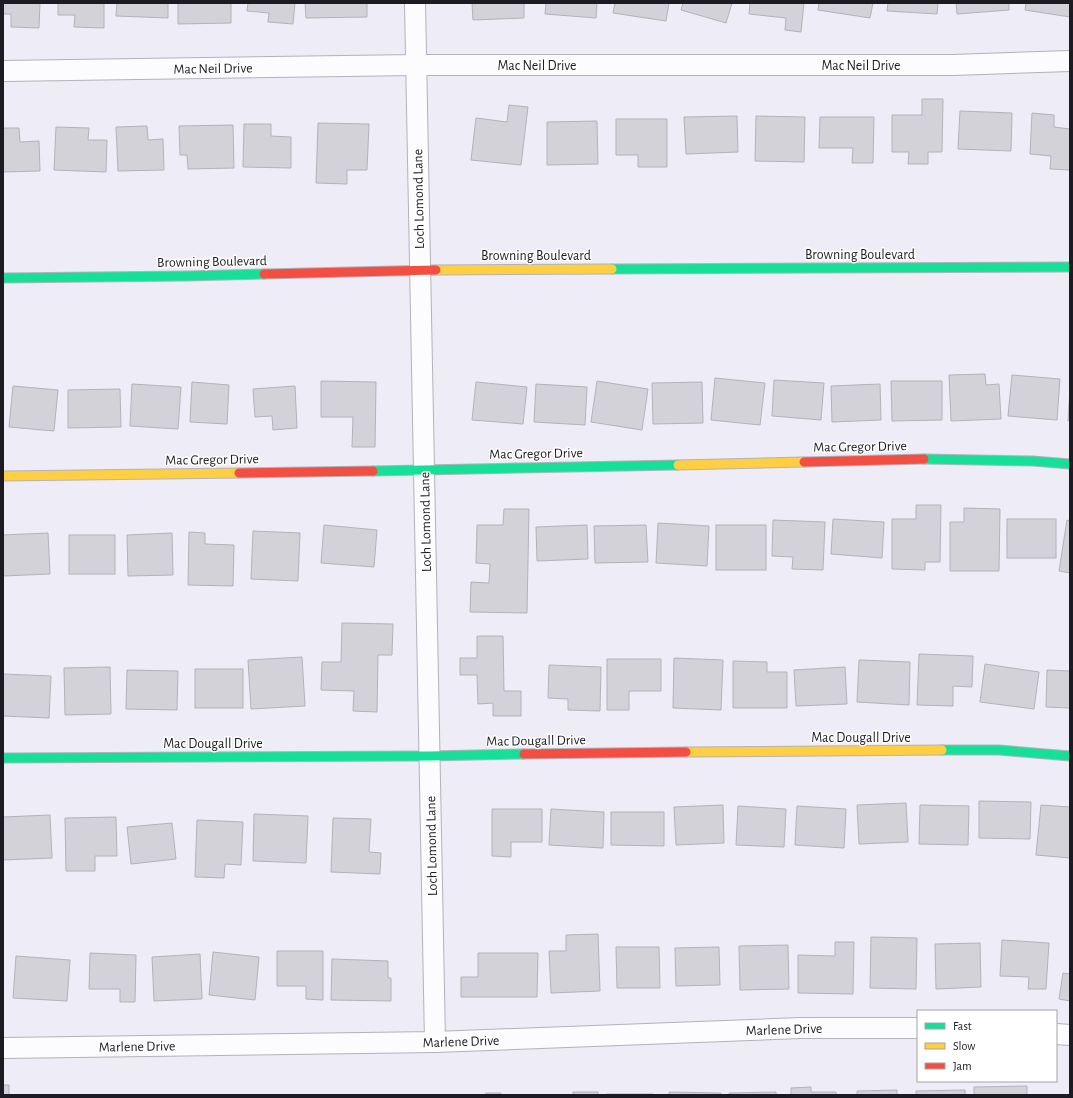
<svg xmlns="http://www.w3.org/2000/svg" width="1073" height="1098" viewBox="0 0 1073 1098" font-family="'Alegreya Sans',sans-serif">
  <rect width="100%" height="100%" fill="#edecf7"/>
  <g fill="#d4d2d9" stroke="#b4b2b9">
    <path d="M3,3H40L39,28L11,27V14H3Z"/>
    <path d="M58,3H104V28L74,27L75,15H58Z"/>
    <path d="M117,3H168V18L116,16Z"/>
    <path d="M178,3H231V23L178,24Z"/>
    <path d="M248,3H295L293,24L268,22L269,13L247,11Z"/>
    <path d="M305,3H367V17L306,18Z"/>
    <path d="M472,3H524V18L473,20Z"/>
    <path d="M546,3H597L596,18L545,14Z"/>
    <path d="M615,3H669L666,21L613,13Z"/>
    <path d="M683,3H732L726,23L681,10Z"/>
    <path d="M750,3H804L801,32L785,30L786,18L749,14Z"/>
    <path d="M819,3H873L870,18L818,10Z"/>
    <path d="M888,3H938L937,14L887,11Z"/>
    <path d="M956,3H1009V10L957,14Z"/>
    <path d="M1026,3H1070V17L1025,10Z"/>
    <path d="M922,99H943L942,152H928V164H908L909,152H892V115H922Z"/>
    <path d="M509,105L528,107L521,165L471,160L476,118L507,122Z"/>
    <path d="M960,111L1012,113L1011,151L958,149Z"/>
    <path d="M1032,113L1054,115V127L1070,129V170L1050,169L1051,156L1030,154Z"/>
    <path d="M737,116L738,152L686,154L684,117Z"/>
    <path d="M756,116L805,117L804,162L755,161Z"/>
    <path d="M820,117H874L873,163H852L853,148H819Z"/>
    <path d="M616,119H667V167H638V155H616Z"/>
    <path d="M597,121L598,164L547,165V122Z"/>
    <path d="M318,123L369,124L367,170H347V184L316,183Z"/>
    <path d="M244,124H271V136L291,137V168L243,167Z"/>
    <path d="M233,125L234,168L188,169L187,155H180L179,126Z"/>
    <path d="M147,126L148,140L163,139L164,170L118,171L116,127Z"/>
    <path d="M56,127L89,128L88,140H107L106,172L54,170Z"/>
    <path d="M3,128H19L20,142L39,141L40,171L3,172Z"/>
    <path d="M985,374L986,385L999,384L1001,419L951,421L949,375Z"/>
    <path d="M1012,375L1060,379L1057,420L1008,416Z"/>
    <path d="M715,378L765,383L760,425L711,420Z"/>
    <path d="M774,380L824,383L821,420L772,416Z"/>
    <path d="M321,381L376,382L375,447H352L353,417H321Z"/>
    <path d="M597,381L648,389L642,430L591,422Z"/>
    <path d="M891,381H942V420L892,421Z"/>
    <path d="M192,382L229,385L227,424L190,422Z"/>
    <path d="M476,382L527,387L523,424L472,420Z"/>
    <path d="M702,382L703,423L653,424L652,383Z"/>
    <path d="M132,384L181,387L178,429L130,426Z"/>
    <path d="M536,384L587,387L585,425L534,422Z"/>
    <path d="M880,384L881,420L832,422L831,386Z"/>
    <path d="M13,386L58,390L54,431L9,427Z"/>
    <path d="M295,386L297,428L273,430L272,416L255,417L253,389Z"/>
    <path d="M120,389L121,427L68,428V390Z"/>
    <path d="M1070,389V421H1068Z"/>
    <path d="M916,505H941L940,562H925V570L892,569V519H916Z"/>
    <path d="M964,508L1000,509L999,571H950V522H964Z"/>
    <path d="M504,509H529L527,613L470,612L471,582L489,583L490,564L476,563L477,525H503Z"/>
    <path d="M833,519L884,522L882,558L831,554Z"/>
    <rect x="1007" y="519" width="49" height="39"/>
    <path d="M773,520L825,522L823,570L792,569L793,557L772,556Z"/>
    <path d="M1067,520L1070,521V573L1059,571Z"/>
    <path d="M658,523L709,526L707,566L656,563Z"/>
    <path d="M324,525L377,530L374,567L321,563Z"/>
    <path d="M587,525L588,559L537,561L536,527Z"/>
    <path d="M646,525L648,562L595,563L594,526Z"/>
    <rect x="716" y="525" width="50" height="45"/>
    <path d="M253,531L300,533L298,581L251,579Z"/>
    <path d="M189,532L205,533V544L234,545L233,586L188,585Z"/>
    <path d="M48,533L50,574L3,576V535Z"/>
    <path d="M172,533L173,575L128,576L127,535Z"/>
    <rect x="69" y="535" width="46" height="39"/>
    <path d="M342,623L393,624L392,655H378L377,712L353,711L354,691L321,690L322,662H341Z"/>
    <path d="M477,636H503L504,691H521V716H493V703L478,704L477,675H460V658H477Z"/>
    <path d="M919,654L973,656L972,687L953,686V706L917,705Z"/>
    <path d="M302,657L305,706L251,709L248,660Z"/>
    <path d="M674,658L723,660L721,710L673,708Z"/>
    <path d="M607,659H661V691H629V710H607Z"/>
    <path d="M859,660L910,662L909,705L857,702Z"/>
    <path d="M733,661L767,662V672H787V708H733Z"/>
    <path d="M985,664L1039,672L1034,709L980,702Z"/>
    <path d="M549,665L601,667L600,711L568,710V699L548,698Z"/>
    <path d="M110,667L111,714L65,715L64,668Z"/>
    <path d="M845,667L847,704L796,706L794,670Z"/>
    <rect x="195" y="669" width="48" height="39"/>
    <path d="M127,670L178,671L177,710L126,709Z"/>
    <path d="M1047,670L1070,671V708L1046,707Z"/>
    <path d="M3,674L51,676L49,718L3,716Z"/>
    <path d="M979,801L1031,802L1030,839L979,838Z"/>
    <path d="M906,803L908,842L859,844L857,805Z"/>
    <path d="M723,805L724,843L676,845L674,807Z"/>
    <path d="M920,805L969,806L968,845L919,844Z"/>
    <path d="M1041,805L1070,807V858L1036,855Z"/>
    <path d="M738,806L786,809L784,847L736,845Z"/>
    <path d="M797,806L846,809L844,848L795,845Z"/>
    <path d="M492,809H542V842H511V857L492,856Z"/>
    <path d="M551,809L604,812L603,848L549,845Z"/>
    <path d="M611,812H664V846L611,845Z"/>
    <path d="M254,814L308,816L306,863L253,861Z"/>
    <path d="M50,815L52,858L3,860V817Z"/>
    <path d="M116,817L117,856H95V871H66L65,818Z"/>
    <path d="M333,818L371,819L369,852L381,853L380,874L331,872Z"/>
    <path d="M197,820L243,822L241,865L225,864L224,878L195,877Z"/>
    <path d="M172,823L176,859L131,864L127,827Z"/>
    <path d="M598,934L600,991L551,993L549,951H566V935Z"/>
    <path d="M871,937L917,938L916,989L870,988Z"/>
    <path d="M1002,940L1049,943L1046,989H1028L1029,977L1000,976Z"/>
    <path d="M835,942H854L853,994L798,993V955L835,956Z"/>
    <path d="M980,943L981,987L936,989L935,944Z"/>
    <path d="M788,945L789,989L740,990L739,946Z"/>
    <path d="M616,947H659L660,988H617Z"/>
    <path d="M719,947L720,985L676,986L675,948Z"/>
    <path d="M277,951H323V1000L306,999V986H277Z"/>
    <path d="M213,952L259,957L255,1000L209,995Z"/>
    <path d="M90,953L136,955L135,1002H120V989H89Z"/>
    <path d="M478,953H538L537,997H461V977H478Z"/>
    <path d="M200,954L202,999L154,1001L152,957Z"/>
    <path d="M16,956L70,960L67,1001L13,998Z"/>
    <path d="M332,959L388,961V978H391V1001L331,1000Z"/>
    <path d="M1063,973L1070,974V1001L1059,999Z"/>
    <rect x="3" y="1085" width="6" height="10"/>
    <path d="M1027,1086V1095H974V1087Z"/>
    <path d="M811,1087V1092H836V1095H791V1088Z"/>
    <path d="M897,1090V1095H857V1091Z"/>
    <path d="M965,1090V1095H916V1091Z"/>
    <rect x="573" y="1092" width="25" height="3"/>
    <path d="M669,1092L721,1093V1095H669Z"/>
    <path d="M776,1092V1095H729V1093Z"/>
    <path d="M486,1093H501V1095H485Z"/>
    <rect x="607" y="1094" width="46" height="1"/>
  </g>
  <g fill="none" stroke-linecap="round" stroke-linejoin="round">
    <g stroke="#b3b2ba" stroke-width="22">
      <g id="street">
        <path d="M415,3L435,1042"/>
        <path d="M3,71L416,65H953L1070,61"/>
        <path d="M1056,1034L1070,1035"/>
        <path d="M3,1048L435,1042L801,1028H918"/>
      </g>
    </g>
    <g stroke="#b3b2ba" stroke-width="11">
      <g id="fast">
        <path d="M612,269L1070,267"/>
        <path d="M3,278L187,276L264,274"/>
        <path d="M924,459L1033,461L1070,464"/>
        <path d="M373,471L678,465"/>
        <path d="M942,750H999L1070,756"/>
        <path d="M3,758L429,756L524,754"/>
      </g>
    </g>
    <g stroke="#b3b2ba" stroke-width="11">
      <g id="slow">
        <path d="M436,270L612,269"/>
        <path d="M678,465L804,462"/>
        <path d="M3,476L239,473"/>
        <path d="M686,752L942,750"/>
      </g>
    </g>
    <g stroke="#b3b2ba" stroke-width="11">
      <g id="jam">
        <path d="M264,274L436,270"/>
        <path d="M804,462L924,459"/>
        <path d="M239,473L373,471"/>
        <path d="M524,754L686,752"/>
      </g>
    </g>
    <use href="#street" stroke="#fcfcfe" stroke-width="20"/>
    <use href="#fast" stroke="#16e098" stroke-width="9"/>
    <use href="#slow" stroke="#ffcf43" stroke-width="9"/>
    <use href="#jam" stroke="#f24e42" stroke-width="9"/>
  </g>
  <g text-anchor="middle" stroke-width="3" stroke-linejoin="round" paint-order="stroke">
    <g font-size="14" fill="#1c1b21" stroke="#fff">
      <text x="537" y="70">Mac Neil Drive</text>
      <text x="861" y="70">Mac Neil Drive</text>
      <text transform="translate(213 68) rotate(-1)" y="5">Mac Neil Drive</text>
      <text transform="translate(418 199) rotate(-91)" y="5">Loch Lomond Lane</text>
      <text x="860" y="259">Browning Boulevard</text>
      <text x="536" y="260">Browning Boulevard</text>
      <text transform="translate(212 261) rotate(-1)" y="5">Browning Boulevard</text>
      <text transform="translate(860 446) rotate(-1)" y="5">Mac Gregor Drive</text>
      <text transform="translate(536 453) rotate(-1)" y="5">Mac Gregor Drive</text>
      <text transform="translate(212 459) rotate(-1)" y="5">Mac Gregor Drive</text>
      <text transform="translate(425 522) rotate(-91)" y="5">Loch Lomond Lane</text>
      <text x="861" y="742">Mac Dougall Drive</text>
      <text transform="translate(536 740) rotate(-1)" y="5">Mac Dougall Drive</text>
      <text x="213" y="748">Mac Dougall Drive</text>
      <text transform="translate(431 846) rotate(-91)" y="5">Loch Lomond Lane</text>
      <text transform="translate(784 1029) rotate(-2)" y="5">Marlene Drive</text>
      <text transform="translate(461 1041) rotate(-2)" y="5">Marlene Drive</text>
      <text transform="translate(137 1046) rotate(-1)" y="5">Marlene Drive</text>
    </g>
  </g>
  <rect width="1073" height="1098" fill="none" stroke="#1c1b21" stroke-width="8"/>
  <rect x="917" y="1010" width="140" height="72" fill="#ffffff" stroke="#a4a4a6"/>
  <rect x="925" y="1023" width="20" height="6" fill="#16e098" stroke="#a4a4a6"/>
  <text x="953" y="1030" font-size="12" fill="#1c1b21">Fast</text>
  <rect x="925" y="1043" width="20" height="6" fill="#ffcf43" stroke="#a4a4a6"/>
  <text x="953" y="1050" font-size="12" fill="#1c1b21">Slow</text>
  <rect x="925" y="1063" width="20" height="6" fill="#f24e42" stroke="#a4a4a6"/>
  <text x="953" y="1070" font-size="12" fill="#1c1b21">Jam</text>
</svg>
